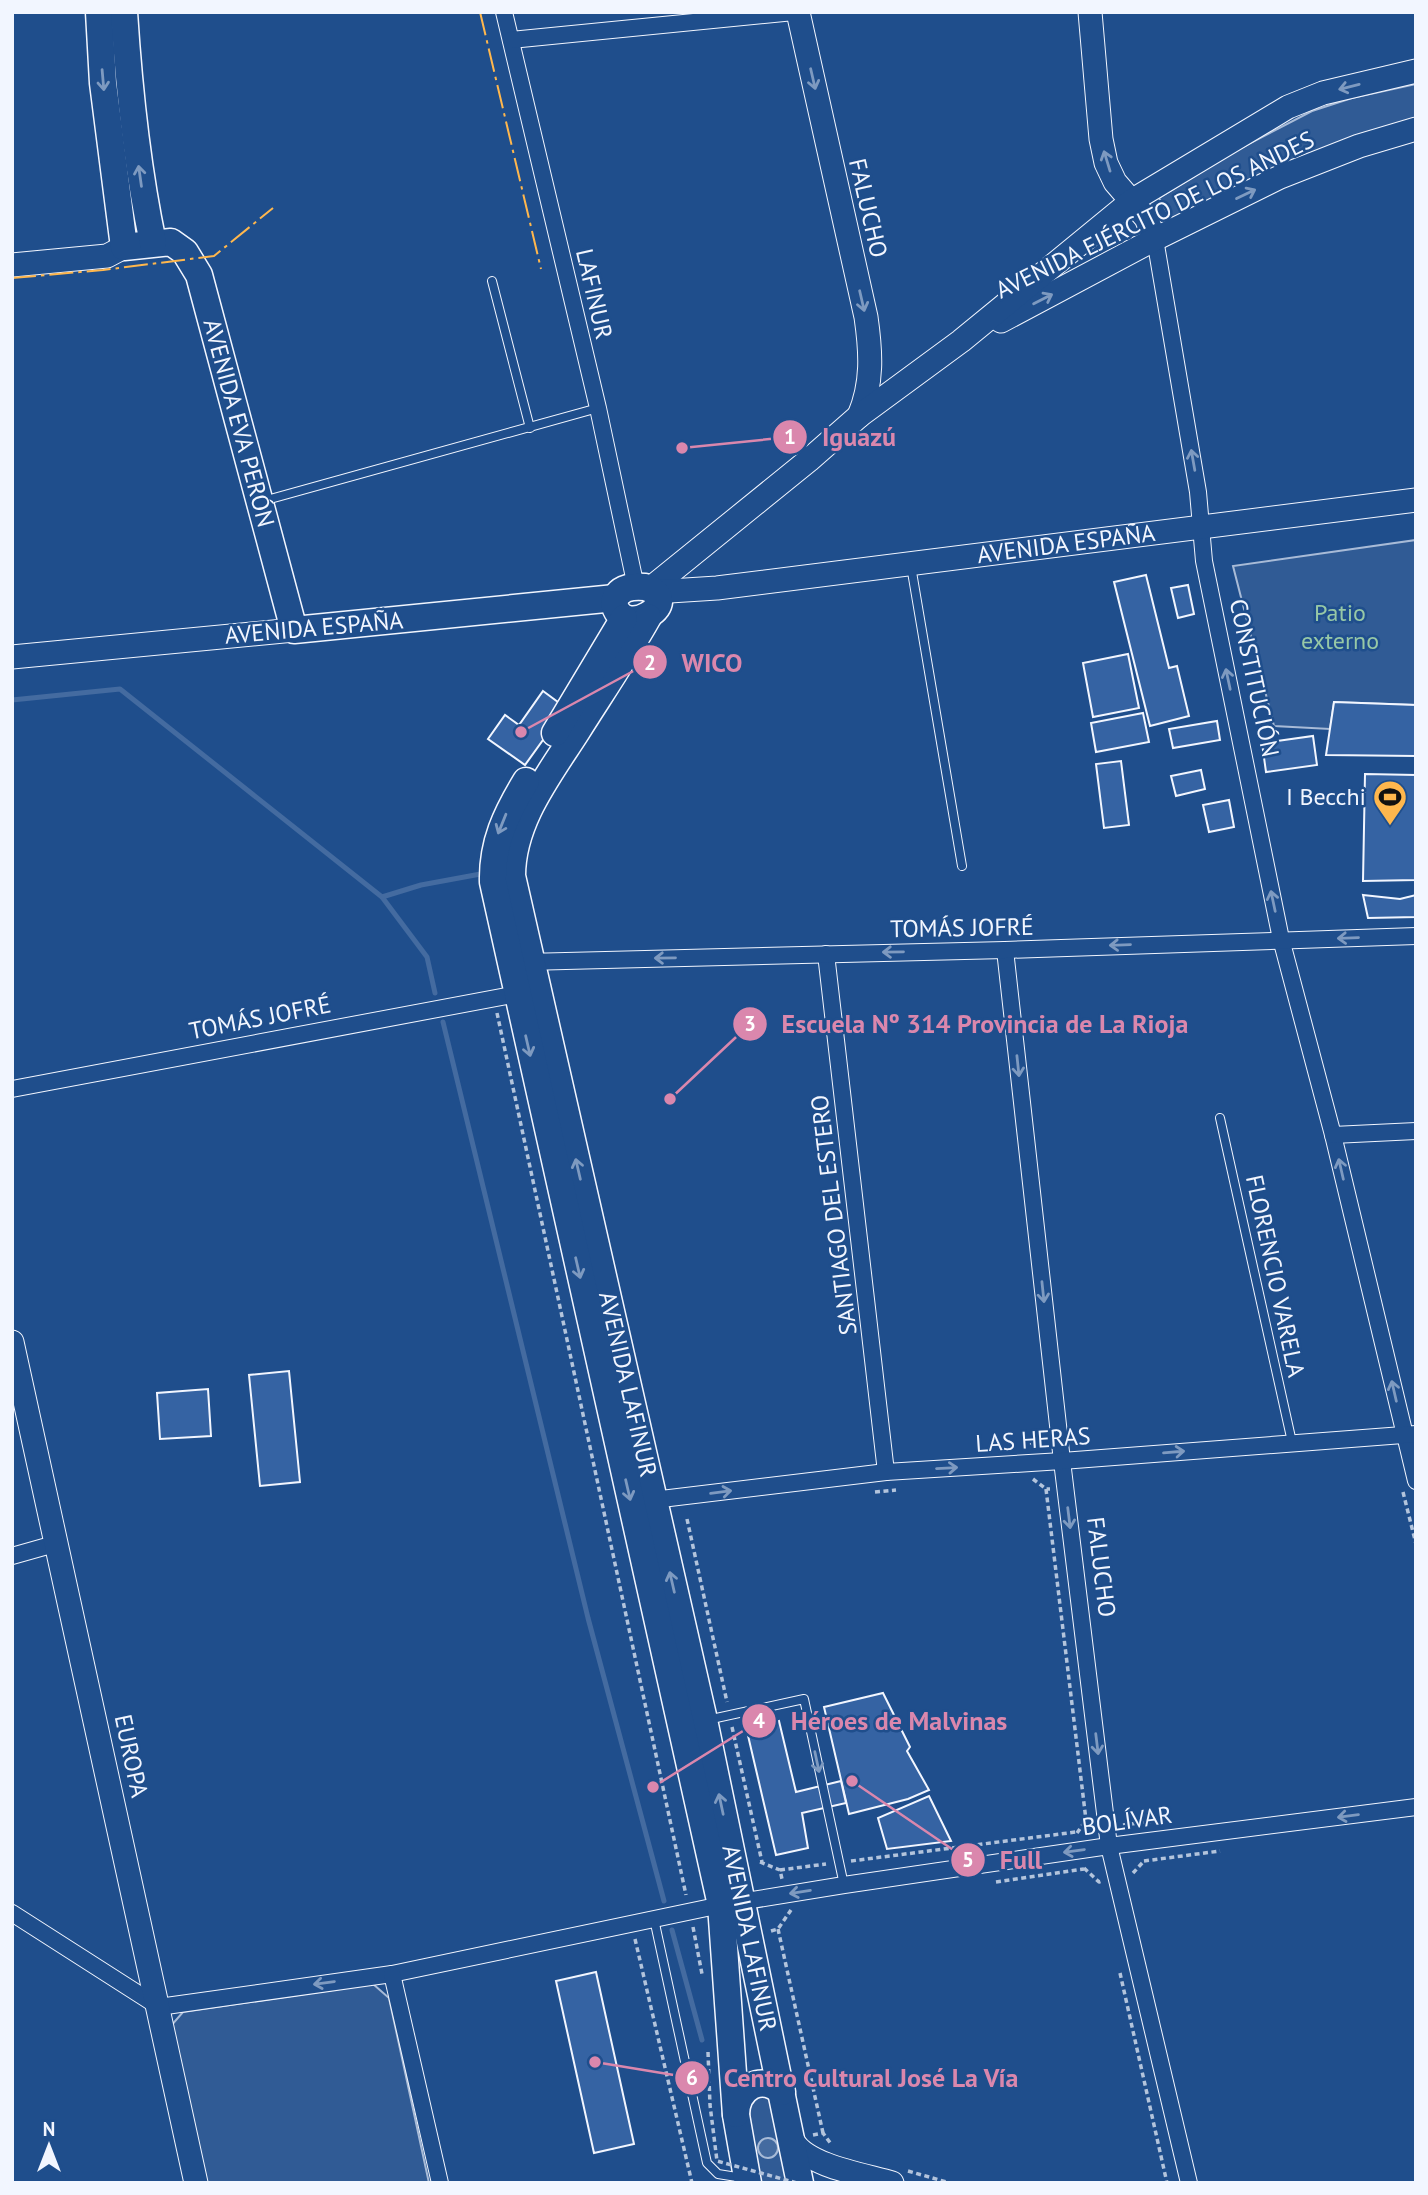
<svg xmlns="http://www.w3.org/2000/svg" width="1428" height="2195" viewBox="0 0 1428 2195" font-family="'PT Sans',sans-serif">
  <rect width="100%" height="100%" fill="#1f4e8c"/>
  <g fill="#305b95" stroke="#a8bbd7" stroke-width="2">
    <path d="M1416,84V118L1174,224L1159,198L1237,150L1312,111L1352,98Z"/>
    <path d="M1416,540V705L1334,702L1330,729L1274,726L1233,566Z"/>
    <path d="M373,1984L389,1998L429,2183H206L170,2027L183,2012Z"/>
    <path d="M759,2095L769,2098L791,2183H758L747,2104Z"/>
  </g>
  <circle fill="#446ba0" stroke="#a8bbd7" stroke-width="2" cx="768" cy="2148" r="10"/>
  <g fill="none" stroke-linecap="round" stroke-linejoin="round">
    <g stroke="#446ba0" stroke-width="5">
      <path d="M12,700L120,689L382,897L427,957L435,993"/>
      <path d="M382,897L421,885L486,873"/>
      <path d="M443,1022L588,1618L664,1901"/>
      <path d="M672,1930L702,2040"/>
    </g>
  </g>
  <g fill="#3563a3" stroke="#f2f6ff" stroke-width="2">
    <path d="M1146,575L1169,668L1177,666L1189,716L1150,726L1114,582Z"/>
    <path d="M1188,585L1194,614L1178,618L1171,588Z"/>
    <path d="M1128,654L1139,708L1093,717L1083,663Z"/>
    <path d="M543,691L566,708L525,765L488,739L505,715L519,725Z"/>
    <path d="M1334,702L1416,705V756L1326,755Z"/>
    <path d="M1143,713L1149,742L1096,752L1091,723Z"/>
    <path d="M1217,721L1220,740L1173,748L1169,729Z"/>
    <path d="M1313,736L1317,765L1266,772L1262,743Z"/>
    <path d="M1121,761L1129,825L1104,828L1096,764Z"/>
    <path d="M1201,770L1205,789L1176,796L1171,776Z"/>
    <path d="M1365,774L1416,775V880L1363,881Z"/>
    <path d="M1229,800L1234,827L1209,832L1203,805Z"/>
    <path d="M1363,895L1400,899L1416,895V917L1368,918Z"/>
    <path d="M289,1371L300,1482L260,1486L249,1375Z"/>
    <path d="M208,1389L211,1436L160,1439L157,1393Z"/>
    <path d="M883,1693L910,1747L907,1751L929,1790L908,1799L849,1814L824,1707Z"/>
    <path d="M779,1721L796,1792L841,1781L846,1803L802,1813L808,1848L776,1855L746,1727Z"/>
    <path d="M929,1796L951,1841L887,1849L878,1818Z"/>
    <path d="M596,1972L634,2144L594,2153L556,1981Z"/>
  </g>
  <g fill="none" stroke-linecap="round" stroke-linejoin="round">
    <g stroke="#f2f6ff" stroke-width="10">
      <g id="lane">
        <path d="M492,281L530,428"/>
        <path d="M263,501L598,408"/>
        <path d="M911,566L962,866"/>
        <path d="M1220,1118L1292,1442"/>
        <path d="M707,1720L804,1699L844,1885"/>
        <path d="M654,1919L707,2163L718,2174L743,2178"/>
      </g>
    </g>
    <g stroke="#f2f6ff" stroke-width="18">
      <g id="street">
        <path d="M504,12L598,408L636,587"/>
        <path d="M511,40L794,12"/>
        <path d="M1155,239L1198,492L1204,561L1281,939L1333,1135L1416,1481"/>
        <path d="M1005,950L1062,1461L1109,1846L1189,2183"/>
        <path d="M826,954L886,1472"/>
        <path d="M526,962L1005,950L1416,936"/>
        <path d="M12,1089L517,994"/>
        <path d="M1333,1135L1416,1131"/>
        <path d="M653,1500L886,1472L1062,1461L1416,1434"/>
        <path d="M12,1556L58,1543"/>
        <path d="M12,1913L159,2007L392,1974L721,1905L844,1885L1109,1846L1416,1807"/>
        <path d="M392,1974L440,2183"/>
      </g>
    </g>
    <g stroke="#f2f6ff" stroke-width="25">
      <g id="secondary">
        <path d="M798,12L866,317C871,352 873,383 859,416"/>
        <path d="M1090,12L1101,139L1106,163L1115,182L1146,218L1155,239"/>
        <path d="M12,265L107,256L124,247"/>
        <path d="M1001,321L1155,239L1280,177L1359,146L1416,129"/>
        <path d="M651,588L809,460L859,416L961,341L1133,200L1288,107L1323,93L1416,71"/>
        <path id="s1" d="M654,592L717,588L1416,500"/>
        <path d="M12,657L294,630"/>
        <path d="M12,1342L196,2183"/>
        <path d="M793,2141C807,2166 865,2175 892,2183"/>
      </g>
    </g>
    <g stroke="#f2f6ff" stroke-width="29">
      <g id="primary">
        <path id="s2" d="M99,12L103,83L124,247L171,242L185,252L199,275L294,630L615,598"/>
        <path d="M124,12C129,90 137,167 153,243"/>
        <path d="M645,587C688,601 620,643 614,602C618,587 632,586 645,587Z"/>
        <path id="s3" d="M648,617C626,656 601,693 577,731C549,775 512,821 512,876L704,1720L800,2183"/>
        <path d="M555,733L624,618"/>
        <path d="M526,781C506,814 492,843 493,882L721,1905L736,2115L748,2183"/>
        <path d="M736,2114C737,2088 761,2073 782,2092"/>
      </g>
    </g>
    <g stroke="#b3c4dc" stroke-width="3.5" stroke-dasharray="5 3.5" stroke-linecap="butt">
      <path d="M497,1013L686,1895"/>
      <path d="M1031,1445L1039,1434H1042"/>
      <path d="M1033,1479L1046,1489H1050"/>
      <path d="M1046,1489L1086,1820"/>
      <path d="M875,1492L896,1490"/>
      <path d="M1403,1492L1416,1544"/>
      <path d="M687,1519L727,1702"/>
      <path d="M732,1727L762,1862"/>
      <path d="M1123,1825L1161,1820"/>
      <path d="M1077,1833L1086,1820"/>
      <path d="M851,1861L1076,1832"/>
      <path d="M1144,1861L1220,1851"/>
      <path d="M760,1862L780,1870L782,1879"/>
      <path d="M1084,1868L1099,1882L1102,1881"/>
      <path d="M780,1870L826,1864"/>
      <path d="M1133,1873L1144,1861"/>
      <path d="M996,1882L1084,1869"/>
      <path d="M693,1927L702,1974"/>
      <path d="M778,1929L823,2133"/>
      <path d="M771,1931L778,1929L791,1910"/>
      <path d="M635,1939L692,2183"/>
      <path d="M1120,1973L1167,2183"/>
      <path d="M813,2135L823,2133L831,2144"/>
      <path d="M908,2171L950,2183"/>
    </g>
    <use href="#lane" stroke="#1f4e8c" stroke-width="8"/>
    <use href="#street" stroke="#1f4e8c" stroke-width="16"/>
    <use href="#secondary" stroke="#1f4e8c" stroke-width="23"/>
    <use href="#primary" stroke="#1f4e8c" stroke-width="26"/>
    <path stroke="#b3c4dc" stroke-width="3.5" stroke-dasharray="5 3.5" stroke-linecap="butt" d="M708,2052L710,2105L717,2161L797,2183"/>
    <g stroke="#ffb74d" stroke-width="2" stroke-dasharray="24 5 3.5 5" stroke-linecap="butt">
      <path d="M480,12L541,269"/>
      <path d="M12,278L103,270L214,256L273,208"/>
    </g>
  </g>
  <defs><path id="oneway-shaft" d="M-6 0H5M1.5-3L5.5 0L1.5 3" fill="none" stroke-width="1.6" stroke-linecap="round" stroke-linejoin="round" transform="scale(1.75)"/></defs>
  <g stroke="#7e9ac0">
    <use href="#oneway-shaft" transform="translate(813 79) rotate(77)"/>
    <use href="#oneway-shaft" transform="translate(103 80) rotate(85)"/>
    <use href="#oneway-shaft" transform="translate(1349 87) rotate(166)"/>
    <use href="#oneway-shaft" transform="translate(1107 161) rotate(-107)"/>
    <use href="#oneway-shaft" transform="translate(140 176) rotate(-98)"/>
    <use href="#oneway-shaft" transform="translate(1246 194) rotate(-26)"/>
    <use href="#oneway-shaft" transform="translate(1043 299) rotate(-27)"/>
    <use href="#oneway-shaft" transform="translate(862 301) rotate(77)"/>
    <use href="#oneway-shaft" transform="translate(1193 460) rotate(-100)"/>
    <use href="#oneway-shaft" transform="translate(1228 679) rotate(-102)"/>
    <use href="#oneway-shaft" transform="translate(502 824) rotate(112)"/>
    <use href="#oneway-shaft" transform="translate(1273 901) rotate(-102)"/>
    <use href="#oneway-shaft" transform="translate(1348 938) rotate(178)"/>
    <use href="#oneway-shaft" transform="translate(1120 945) rotate(178)"/>
    <use href="#oneway-shaft" transform="translate(893 952) rotate(179)"/>
    <use href="#oneway-shaft" transform="translate(665 958) rotate(179)"/>
    <use href="#oneway-shaft" transform="translate(528 1046) rotate(77)"/>
    <use href="#oneway-shaft" transform="translate(1018 1066) rotate(84)"/>
    <use href="#oneway-shaft" transform="translate(578 1169) rotate(-103)"/>
    <use href="#oneway-shaft" transform="translate(1341 1169) rotate(-103)"/>
    <use href="#oneway-shaft" transform="translate(578 1268) rotate(77)"/>
    <use href="#oneway-shaft" transform="translate(1043 1292) rotate(84)"/>
    <use href="#oneway-shaft" transform="translate(1394 1391) rotate(-103)"/>
    <use href="#oneway-shaft" transform="translate(1174 1452) rotate(-5)"/>
    <use href="#oneway-shaft" transform="translate(947 1468) rotate(-3)"/>
    <use href="#oneway-shaft" transform="translate(628 1490) rotate(77)"/>
    <use href="#oneway-shaft" transform="translate(721 1492) rotate(-7)"/>
    <use href="#oneway-shaft" transform="translate(1069 1518) rotate(83)"/>
    <use href="#oneway-shaft" transform="translate(672 1582) rotate(-103)"/>
    <use href="#oneway-shaft" transform="translate(1097 1744) rotate(83)"/>
    <use href="#oneway-shaft" transform="translate(817 1762) rotate(78)"/>
    <use href="#oneway-shaft" transform="translate(721 1804) rotate(-102)"/>
    <use href="#oneway-shaft" transform="translate(1348 1816) rotate(173)"/>
    <use href="#oneway-shaft" transform="translate(1074 1851) rotate(172)"/>
    <use href="#oneway-shaft" transform="translate(800 1892) rotate(171)"/>
    <use href="#oneway-shaft" transform="translate(324 1983) rotate(172)"/>
  </g>
  <defs>
    <g id="stadium-pin" transform="scale(1.75)"><path d="M0 17L-7.5 6A9.5 9.5 0 1 1 7.5 6Z" fill="#ffb74d" stroke="#1f4e8c"/><path d="M0-5a6.5 5 0 1 0 0 10a6.5 5 0 1 0 0-10ZM-3.5-1.8h7v3.6h-7Z" fill="#111"/></g>
  </defs>
  <g fill-rule="evenodd">
    <use href="#stadium-pin" x="1390" y="797"/>
  </g>
  <g text-anchor="middle" stroke-width="5" stroke-linejoin="round" paint-order="stroke">
    <g font-size="24" fill="#f2f6ff" stroke="#1f4e8c">
      <text transform="translate(868 208) rotate(77)" y="8">FALUCHO</text>
      <text transform="translate(1155 215) rotate(-26)" y="8">AVENIDA EJÉRCITO DE LOS ANDES</text>
      <text transform="translate(594 294) rotate(77)" y="8">LAFINUR</text>
      <text dy="8" stroke="none"><textPath href="#s2" startOffset="481">AVENIDA EVA PERÓN</textPath></text>
      <text dy="8" stroke="none"><textPath href="#s1" startOffset="415">AVENIDA ESPAÑA</textPath></text>
      <text transform="translate(314 628) rotate(-5)" y="8">AVENIDA ESPAÑA</text>
      <text transform="translate(1254 678) rotate(78)" y="8">CONSTITUCIÓN</text>
      <text transform="translate(962 928) rotate(-1)" y="8">TOMÁS JOFRÉ</text>
      <text transform="translate(260 1018) rotate(-11)" y="8">TOMÁS JOFRÉ</text>
      <text transform="translate(834 1215) rotate(-97)" y="8">SANTIAGO DEL ESTERO</text>
      <text transform="translate(1275 1276) rotate(78)" y="8">FLORENCIO VARELA</text>
      <text dy="8" stroke="none"><textPath href="#s3" startOffset="817">AVENIDA LAFINUR</textPath></text>
      <text transform="translate(1033 1440) rotate(-4)" y="8">LAS HERAS</text>
      <text transform="translate(1101 1567) rotate(83)" y="8">FALUCHO</text>
      <text transform="translate(131 1756) rotate(78)" y="8">EUROPA</text>
      <text transform="translate(1127 1821) rotate(-8)" y="8">BOLÍVAR</text>
      <text dy="8" stroke="none"><textPath href="#s3" startOffset="1384">AVENIDA LAFINUR</textPath></text>
    </g>
    <g font-size="24" fill="#97c8a6" stroke="#1f4e8c">
      <text x="1340" y="621">Patio<tspan x="1340" dy="28">externo</tspan></text>
    </g>
    <g font-size="24" fill="#f2f6ff" stroke="#1f4e8c" text-anchor="end">
      <text x="1366" y="805">I Becchi</text>
    </g>
  </g>
  <path fill="none" stroke="#da87ad" stroke-width="2.5" d="M682 448L790 437M521 732L650 662M670 1099L750 1024M653 1787L759 1721M852 1781L968 1860M595 2062L692 2078"/>
  <g fill="#da87ad" stroke="#1f4e8c" stroke-width="2.5">
    <circle cx="682" cy="448" r="7"/>
    <circle cx="521" cy="732" r="7"/>
    <circle cx="670" cy="1099" r="7"/>
    <circle cx="653" cy="1787" r="7"/>
    <circle cx="852" cy="1781" r="7"/>
    <circle cx="595" cy="2062" r="7"/>
    <circle cx="790" cy="437" r="18"/>
    <circle cx="650" cy="662" r="18"/>
    <circle cx="750" cy="1024" r="18"/>
    <circle cx="759" cy="1721" r="18"/>
    <circle cx="968" cy="1860" r="18"/>
    <circle cx="692" cy="2078" r="18"/>
  </g>
  <g font-size="21" text-anchor="middle" font-weight="bold" fill="#fff">
    <text x="790" y="444">1</text>
    <text x="650" y="670">2</text>
    <text x="750" y="1031">3</text>
    <text x="759" y="1728">4</text>
    <text x="968" y="1867">5</text>
    <text x="692" y="2085">6</text>
  </g>
  <g font-size="26" text-anchor="middle" font-weight="bold" fill="#da87ad" stroke="#1f4e8c" stroke-width="5" stroke-linejoin="round" paint-order="stroke">
    <text x="859" y="446">Iguazú</text>
    <text x="712" y="672">WICO</text>
    <text x="985" y="1033">Escuela Nº 314 Provincia de La Rioja</text>
    <text x="899" y="1730">Héroes de Malvinas</text>
    <text x="1021" y="1869">Full</text>
    <text x="871" y="2087">Centro Cultural José La Vía</text>
  </g>
  <rect width="1428" height="2195" fill="none" stroke="#f2f6ff" stroke-width="28"/>
  <g transform="translate(49 2146)" stroke="#1f4e8c" stroke-width="5" paint-order="stroke">
  <path d="M0-5L12 26L0 18L-12 26Z" fill="#f2f6ff"/>
  <text y="-10" font-size="19" font-weight="bold" text-anchor="middle" fill="#f2f6ff">N</text>
  </g>
</svg>
